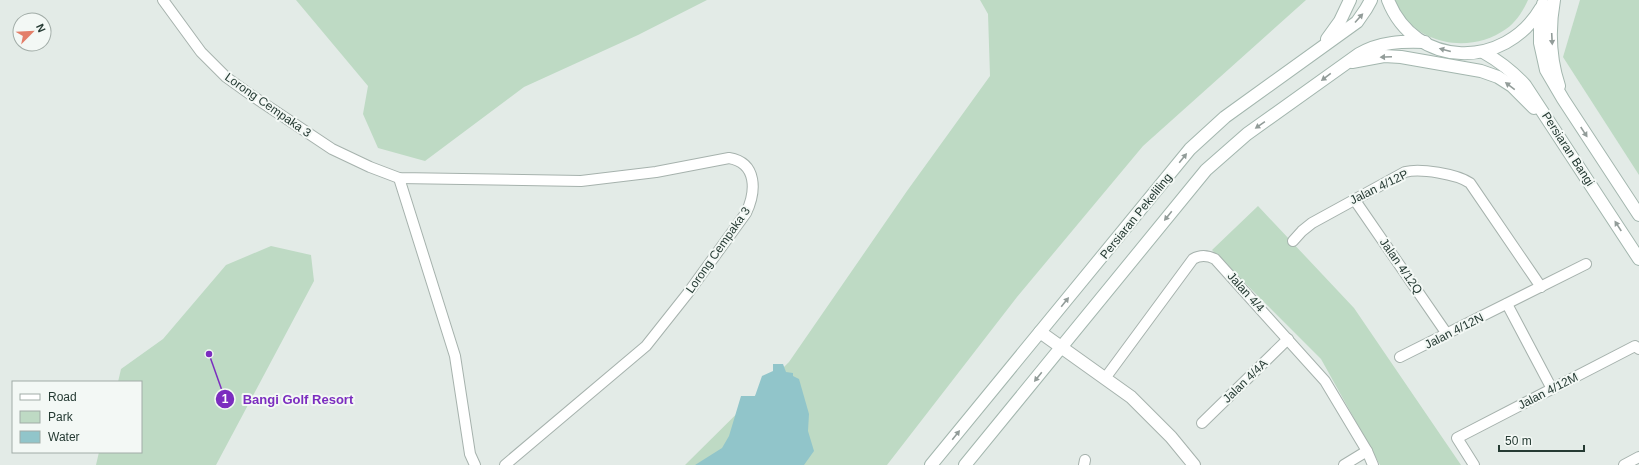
<svg xmlns="http://www.w3.org/2000/svg" width="1639" height="465" viewBox="0 0 1639 465" font-family="Arial,sans-serif">
  <rect width="100%" height="100%" fill="#e3ebe7"/>
  <g fill="#bedac4">
    <path d="M296,0H707L638,35L524,87L425,161L378,148L363,114L368,86Z"/>
    <path d="M980,0H1306L1143,146L1017,297L887,465H685L789,362L907,191L990,76L988,14Z"/>
    <path d="M1395,0H1528C1523,11 1516,22 1506,29C1474,52 1425,47 1402,14C1399,10 1397,4 1395,0Z"/>
    <path d="M1580,0H1639V175L1563,57Z"/>
    <path d="M1258,206L1354,308L1461,465H1380L1321,359L1212,250Z"/>
    <path d="M271,246L311,255L314,281L216,465H96L99,452H141V382H118L121,369L163,339L226,265Z"/>
  </g>
  <path fill="#91c5ca" d="M773,364H783L786,372L793,373V376L799,379L809,414L808,431L814,451L804,465H695L722,448L729,436L741,396H755L762,376L773,371Z"/>
  <g fill="none" stroke-linecap="round" stroke-linejoin="round">
    <g stroke="#a6b2ad" stroke-width="12">
      <g id="minor">
        <path d="M163,0L201,52L226,77L251,95L332,149L370,167L399,178L581,181L656,172L729,158C758,163 756,192 746,213L688,293L646,346L505,465"/>
        <path d="M399,178L455,356L470,454L475,465"/>
        <path d="M1354,199L1447,334"/>
        <path d="M1293,241L1302,231L1312,223L1405,172C1420,168 1457,174 1470,183L1541,287"/>
        <path d="M1507,304L1552,389"/>
        <path d="M1400,357L1586,264"/>
        <path d="M1106,377L1193,259C1200,255 1207,255 1215,259L1325,381L1367,451L1373,465"/>
        <path d="M1202,423L1288,339"/>
        <path d="M1084,465L1085,460"/>
        <path d="M1344,465L1367,451"/>
        <path d="M1474,465L1457,438L1635,346L1639,349"/>
        <path d="M1624,465L1639,457"/>
      </g>
    </g>
    <g stroke="#a6b2ad" stroke-width="14">
      <path id="tertiary" d="M1040,332L1131,397L1171,437L1194,465"/>
    </g>
    <g stroke="#a3b6ae" stroke-width="14">
      <g id="secondary">
        <path d="M1388,0C1415,69 1505,70 1541,8"/>
        <path d="M1554,0C1549,28 1550,59 1559,86"/>
        <path d="M1543,4L1540,20V43L1546,70L1563,99L1639,215"/>
        <path d="M1327,39L1340,21L1350,0"/>
        <path d="M1483,52C1499,61 1512,71 1525,85L1639,259"/>
        <path d="M1352,62L1384,56L1401,57L1481,71L1498,77L1512,86L1534,108"/>
        <path d="M931,465L1190,149L1225,117L1357,22L1366,9L1371,0"/>
        <path d="M965,465L1206,170L1247,134L1359,54C1379,42 1402,41 1425,42"/>
      </g>
    </g>
    <use href="#minor" stroke="#fff" stroke-width="10"/>
    <use href="#tertiary" stroke="#fff" stroke-width="12"/>
    <use href="#secondary" stroke="#fff" stroke-width="12"/>
  </g>
  <defs><path id="oneway-solid" d="M-6-.8H1V-3.2L6.5 0L1 3.2V.8H-6Z"/></defs>
  <g fill="#929c99">
    <use href="#oneway-solid" transform="translate(1359 18) rotate(-48)"/>
    <use href="#oneway-solid" transform="translate(1552 39) rotate(87)"/>
    <use href="#oneway-solid" transform="translate(1445 50) rotate(-165)"/>
    <use href="#oneway-solid" transform="translate(1386 57) rotate(178)"/>
    <use href="#oneway-solid" transform="translate(1326 77) rotate(143)"/>
    <use href="#oneway-solid" transform="translate(1510 86) rotate(-143)"/>
    <use href="#oneway-solid" transform="translate(1260 125) rotate(145)"/>
    <use href="#oneway-solid" transform="translate(1584 132) rotate(57)"/>
    <use href="#oneway-solid" transform="translate(1183 158) rotate(-51)"/>
    <use href="#oneway-solid" transform="translate(1168 216) rotate(129)"/>
    <use href="#oneway-solid" transform="translate(1618 226) rotate(-123)"/>
    <use href="#oneway-solid" transform="translate(1065 302) rotate(-51)"/>
    <use href="#oneway-solid" transform="translate(1038 377) rotate(129)"/>
    <use href="#oneway-solid" transform="translate(956 435) rotate(-51)"/>
  </g>
  <g text-anchor="middle" stroke-width="4" stroke-linejoin="round" paint-order="stroke">
    <g font-size="12" fill="#253a33" stroke="#f3f8f5">
      <text transform="translate(268 105) rotate(35)" y="4">Lorong Cempaka 3</text>
      <text transform="translate(1568 149) rotate(57)" y="4">Persiaran Bangi</text>
      <text transform="translate(1379 187) rotate(-26)" y="4">Jalan 4/12P</text>
      <text transform="translate(1136 216) rotate(-51)" y="4">Persiaran Pekeliling</text>
      <text transform="translate(718 250) rotate(-55)" y="4">Lorong Cempaka 3</text>
      <text transform="translate(1401 266) rotate(55)" y="4">Jalan 4/12Q</text>
      <text transform="translate(1246 292) rotate(48)" y="4">Jalan 4/4</text>
      <text transform="translate(1454 331) rotate(-27)" y="4">Jalan 4/12N</text>
      <text transform="translate(1245 381) rotate(-44)" y="4">Jalan 4/4A</text>
      <text transform="translate(1548 391) rotate(-27)" y="4">Jalan 4/12M</text>
    </g>
  </g>
  <path fill="none" stroke="#7b2cbf" stroke-width="1.5" d="M209 354L225 399"/>
  <g fill="#7b2cbf" stroke="#f3f8f5" stroke-width="1.5">
    <circle cx="209" cy="354" r="4"/>
    <circle cx="225" cy="399" r="10"/>
  </g>
  <g font-size="12" text-anchor="middle" font-weight="bold" fill="#fff">
    <text x="225" y="403">1</text>
  </g>
  <g font-size="13" text-anchor="middle" font-weight="bold" fill="#7b2cbf" stroke="#f3f8f5" stroke-width="4" stroke-linejoin="round" paint-order="stroke">
    <text x="298" y="404">Bangi Golf Resort</text>
  </g>
  <rect x="12" y="381" width="130" height="72" fill="#f3f8f5" stroke="#a1aca7"/>
  <rect x="20" y="394" width="20" height="6" fill="#ffffff" stroke="#a1aca7"/>
  <text x="48" y="401" font-size="12" fill="#253a33">Road</text>
  <rect x="20" y="411" width="20" height="12" fill="#bedac4" stroke="#a1aca7"/>
  <text x="48" y="421" font-size="12" fill="#253a33">Park</text>
  <rect x="20" y="431" width="20" height="12" fill="#91c5ca" stroke="#a1aca7"/>
  <text x="48" y="441" font-size="12" fill="#253a33">Water</text>
  <g transform="translate(32 32) rotate(66)"><circle r="19" fill="#f3f8f5" stroke="#a1aca7"/>
  <path d="M0-3L7 15L0 10L-7 15Z" fill="#e37e69"/>
  <text y="-6" font-size="11" font-weight="bold" text-anchor="middle" fill="#253a33">N</text>
  </g>
  <path d="M1499 445v6h85v-6" fill="none" stroke="#253a33" stroke-width="2"/>
  <text x="1505" y="445" font-size="12" fill="#253a33" stroke="#f3f8f5" stroke-width="3" paint-order="stroke">50 m</text>
</svg>
